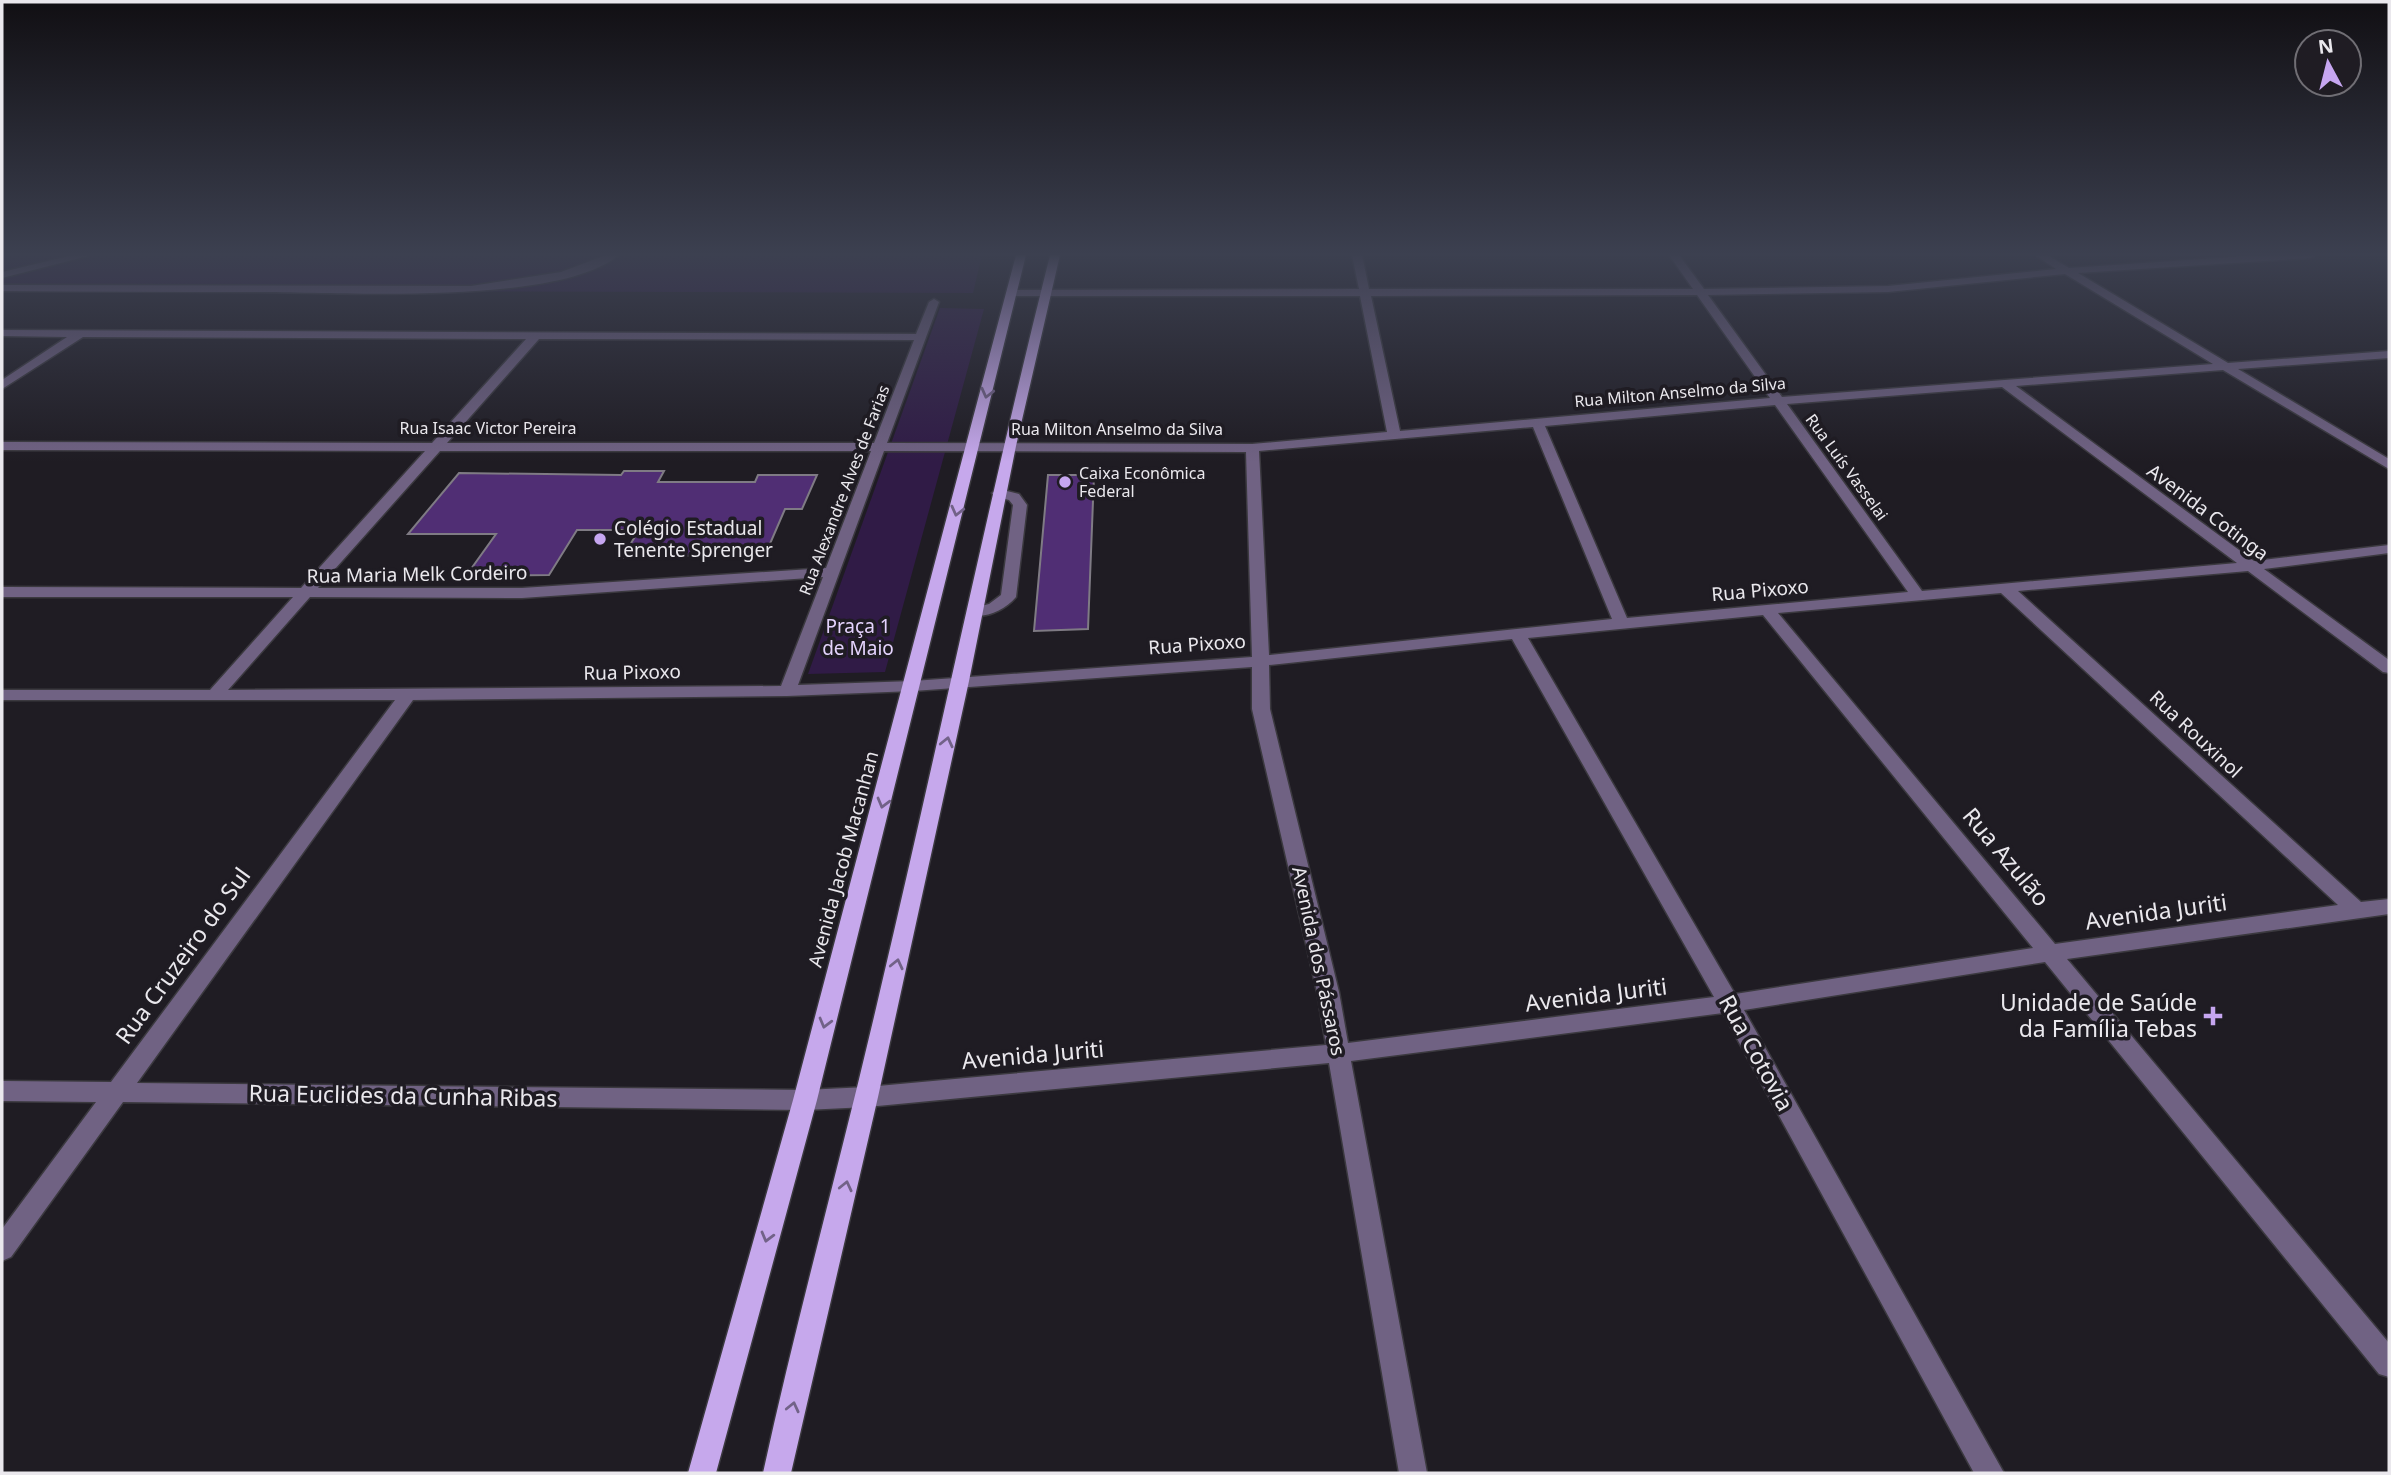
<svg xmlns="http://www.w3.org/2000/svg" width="2391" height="1475" viewBox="0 0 2391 1475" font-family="'Noto Sans',sans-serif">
  <rect width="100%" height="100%" fill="#1f1c23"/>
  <g fill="#301b46">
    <path d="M2,255H982L973,293L2,290Z"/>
    <path d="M940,308L984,309L885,672L808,674Z"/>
  </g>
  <g fill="#502e74" stroke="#7f7b84" stroke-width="2">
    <path d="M624,471H664L658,482H755L758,475H817L802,509H785L766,553L622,558L639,530H577L549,575L466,576L496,534H408L459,473L621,475Z"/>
    <path d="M1048,475H1094L1088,629L1034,631Z"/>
  </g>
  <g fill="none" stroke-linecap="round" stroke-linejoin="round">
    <g stroke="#3b393f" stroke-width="3">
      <g id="minor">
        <path d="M73,255H92L2,278V272Z"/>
        <path d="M606,255H619C558,306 340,292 258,292C172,292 87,292 2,291V285L471,286L561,272Z"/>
        <path d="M1352,255H1362L1369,289H1693L1669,255H1679L1704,289L1888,286L2056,269L2035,255H2047L2069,268L2262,255H2316L2311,258L2078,273L2228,363L2389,351V358L2238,369L2389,459V469L2223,370L2016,386L2254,561L2389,545V553L2264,569L2389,660V673L2383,672L2248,571L2018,591L2361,902L2389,899V914L2067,959L2389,1343V1377L2379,1374L2045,962L1744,1010L2004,1473H1974L1723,1013L1351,1061L1427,1473H1399L1329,1063L867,1107L805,1110L123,1102L11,1257L2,1261V1229L96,1102L2,1101V1081L111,1082L395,700H2V690H210L293,597H2V587L301,588L425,451L2,450V442L432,443L526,339L83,337L2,389V380L67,337L2,336V330L916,334L929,302L934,299L939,302L887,443L1252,444L1387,432L1360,296H1012L1007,293L1012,290L1359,289ZM2065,274L2213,364L1782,397L1708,295L1888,292ZM1697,295L1770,398L1400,431L1371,296ZM539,339L914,340L874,443H447ZM2002,387L2237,563L1922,591L1787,404ZM1775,405L1908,592L1627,618L1545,426ZM1533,427L1612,619L1269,655L1259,451ZM440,451H871L826,568L522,588H318ZM884,451L1246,452L1252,657L913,681L798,685ZM823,577L781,686L228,690L310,597L522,598ZM2001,593L2338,905L2055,944L1778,613ZM1763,615L2033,948L1735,994L1528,638ZM1512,639L1714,997L1348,1043L1339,992L1270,709L1269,665ZM1252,667V709L1317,992L1326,1045L867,1087L805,1090L137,1083L413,700L787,696L913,691Z"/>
        <path d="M999,489L1019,494L1027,505L1016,597C1005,610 986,619 969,615L967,612L969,609L989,604L1001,595L1013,505L1009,500L994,496L992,493Z"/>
      </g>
    </g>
    <g stroke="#3b393f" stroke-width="3">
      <g id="major">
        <path d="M1016,255H1026L817,1100L716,1473H688L793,1100Z"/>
        <path d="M1050,255H1060L1016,446L969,681L878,1097L791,1473H763C798,1312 843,1152 880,991C938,746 989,499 1050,255Z"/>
      </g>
    </g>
    <use href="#minor" fill="#706283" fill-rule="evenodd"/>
    <use href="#major" fill="#c6a8ec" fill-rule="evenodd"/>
  </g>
  <defs><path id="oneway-chevron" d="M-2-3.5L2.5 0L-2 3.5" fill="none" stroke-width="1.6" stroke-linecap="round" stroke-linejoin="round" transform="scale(1.75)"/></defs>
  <g stroke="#726288">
    <use href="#oneway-chevron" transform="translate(987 393) rotate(104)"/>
    <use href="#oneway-chevron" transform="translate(957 511) rotate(104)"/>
    <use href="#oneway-chevron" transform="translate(947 742) rotate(-77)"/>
    <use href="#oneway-chevron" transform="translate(883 803) rotate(105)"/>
    <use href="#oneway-chevron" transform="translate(897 964) rotate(-77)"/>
    <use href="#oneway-chevron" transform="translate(825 1023) rotate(105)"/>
    <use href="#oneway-chevron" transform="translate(846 1186) rotate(-77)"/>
    <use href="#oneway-chevron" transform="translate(767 1237) rotate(105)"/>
    <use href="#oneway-chevron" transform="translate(793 1407) rotate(-77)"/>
  </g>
  <linearGradient id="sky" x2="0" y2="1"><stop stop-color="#110f13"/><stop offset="0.55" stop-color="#3c4050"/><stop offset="1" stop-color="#3c4050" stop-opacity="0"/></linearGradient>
  <rect width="2391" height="462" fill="url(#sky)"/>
  <g fill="#c6a6f0" stroke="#1f1c23" stroke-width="2.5">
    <circle cx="1065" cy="482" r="7"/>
    <circle cx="600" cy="539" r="7"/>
    <path d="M2209.5 1005.5h7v7h7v7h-7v7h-7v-7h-7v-7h7z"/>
  </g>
  <g text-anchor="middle" stroke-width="7" stroke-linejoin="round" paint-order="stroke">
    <g font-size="16" fill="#eae8ed" stroke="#1f1c23">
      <text transform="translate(1680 392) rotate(-5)" y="6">Rua Milton Anselmo da Silva</text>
      <text x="488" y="434">Rua Isaac Victor Pereira</text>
      <text x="1117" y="435">Rua Milton Anselmo da Silva</text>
      <text transform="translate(1847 467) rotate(54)" y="6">Rua Luís Vasselai</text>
      <text transform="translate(844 490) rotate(-69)" y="6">Rua Alexandre Alves de Farias</text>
    </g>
    <g font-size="16" fill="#eae8ed" stroke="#1f1c23" text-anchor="start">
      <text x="1079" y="479">Caixa Econômica<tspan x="1079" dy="18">Federal</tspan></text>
    </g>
    <g font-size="19" fill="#eae8ed" stroke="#1f1c23">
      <text transform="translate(2208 512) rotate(37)" y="7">Avenida Cotinga</text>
      <text transform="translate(417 574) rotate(-1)" y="7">Rua Maria Melk Cordeiro</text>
      <text transform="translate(1760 590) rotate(-5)" y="7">Rua Pixoxo</text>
      <text transform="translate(1197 644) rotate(-4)" y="7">Rua Pixoxo</text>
      <text transform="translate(632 672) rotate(-1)" y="7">Rua Pixoxo</text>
      <text transform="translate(2196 734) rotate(43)" y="7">Rua Rouxinol</text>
      <text transform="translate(843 859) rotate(-75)" y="7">Avenida Jacob Macanhan</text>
      <text transform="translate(1319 961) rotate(78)" y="7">Avenida dos Pássaros</text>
    </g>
    <g font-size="19" fill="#eae8ed" stroke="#1f1c23" text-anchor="start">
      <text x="614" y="535">Colégio Estadual<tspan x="614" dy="22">Tenente Sprenger</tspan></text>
    </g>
    <g font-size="19" fill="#e4d3fd" stroke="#1f1c23">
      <text x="858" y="633">Praça 1<tspan x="858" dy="22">de Maio</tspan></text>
    </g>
    <g font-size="23" fill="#eae8ed" stroke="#1f1c23">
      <text transform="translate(2006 857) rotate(50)" y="8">Rua Azulão</text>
      <text transform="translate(2156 912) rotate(-8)" y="8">Avenida Juriti</text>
      <text transform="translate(183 956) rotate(-54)" y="8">Rua Cruzeiro do Sul</text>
      <text transform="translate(1596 995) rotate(-7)" y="8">Avenida Juriti</text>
      <text transform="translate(1756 1053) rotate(61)" y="8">Rua Cotovia</text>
      <text transform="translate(1033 1055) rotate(-5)" y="8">Avenida Juriti</text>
      <text transform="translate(403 1096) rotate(1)" y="8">Rua Euclides da Cunha Ribas</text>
    </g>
    <g font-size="23" fill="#eae8ed" stroke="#1f1c23" text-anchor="end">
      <text x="2197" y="1011">Unidade de Saúde<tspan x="2197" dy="26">da Família Tebas</tspan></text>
    </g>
  </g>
  <rect width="2391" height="1475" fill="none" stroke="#eae8ed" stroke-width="7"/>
  <g transform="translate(2328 63) rotate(353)"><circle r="33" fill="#1f1c23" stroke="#706e74" stroke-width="2"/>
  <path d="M0-5L12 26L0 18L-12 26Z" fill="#c6a6f0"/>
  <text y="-10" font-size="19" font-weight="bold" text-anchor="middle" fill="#eae8ed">N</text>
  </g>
</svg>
